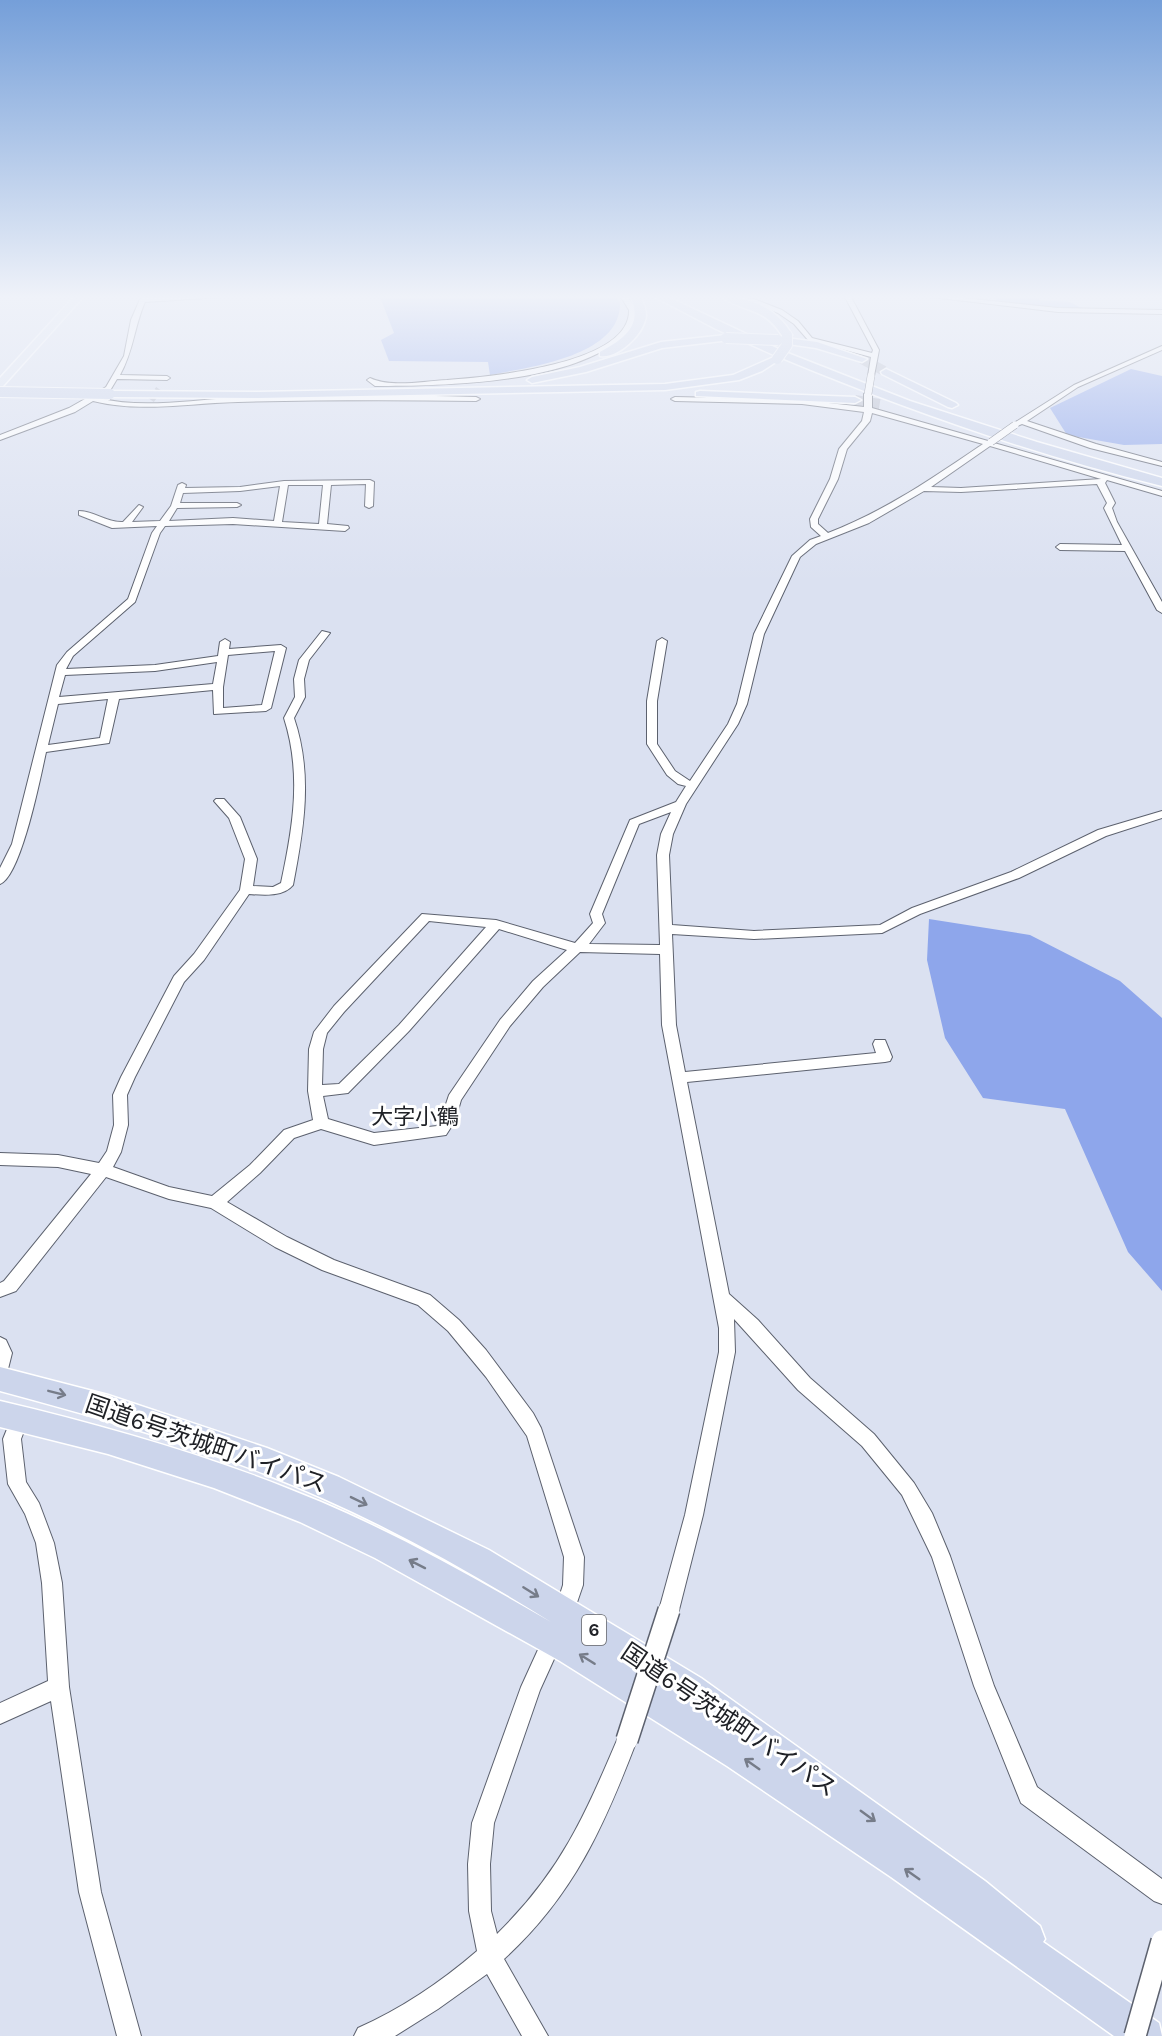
<svg xmlns="http://www.w3.org/2000/svg" width="1162" height="2036" viewBox="0 0 1162 2036" font-family="Karla,'Noto Sans JP',sans-serif">
  <rect width="100%" height="100%" fill="#dbe1f1"/>
  <g fill="#8ea6eb">
    <path d="M380,297H614L620,302C622,356 530,367 490,375L488,362L389,361L381,340L394,333Z"/>
    <path d="M997,297H1039V300L1070,302L1083,309L995,302Z"/>
    <path d="M1131,369L1162,376V444L1124,445L1067,435L1050,408Z"/>
    <path d="M929,919L1030,935L1120,981L1162,1018V1291L1128,1252L1065,1109L983,1098L945,1038L927,960Z"/>
  </g>
  <g fill="none" stroke-linecap="round" stroke-linejoin="round">
    <path stroke="#b6bbc9" stroke-width="7" stroke-dasharray="7 4" stroke-linecap="butt" d="M151,400L159,389"/>
    <g stroke="#b6bbc9" stroke-width="10" stroke-dasharray="10 5" stroke-linecap="butt">
      <path d="M862,359L886,372"/>
      <path d="M855,400L880,404"/>
    </g>
    <g stroke="#5c616e" stroke-width="2">
      <g id="minor">
        <path d="M141,297H221L145,302C134,327 134,350 120,375L167,376L170,378L167,380L117,379L111,389L98,398C142,409 189,400 234,398C315,395 395,395 476,397L480,399L476,401C397,400 317,400 238,402C189,403 141,413 93,401L75,412L0,440V435L69,408L106,387L124,356L131,320Z"/>
        <path d="M621,297H628C638,310 637,321 626,333C578,384 442,386 375,386L367,380L370,378C391,388 424,381 447,380C486,377 631,365 629,310Z"/>
        <path d="M738,297L754,299L782,310L798,321L812,338L872,353L873,350L845,297H851L879,350L874,376L871,378L868,376L871,357L808,340L794,324L778,313Z"/>
        <path d="M931,297H954L1058,308L1162,310V314L1058,312Z"/>
        <path d="M1162,346V350L1078,387L1027,421L1096,444L1162,462V466L1090,448L1022,424L1015,427L1011,425L1074,385Z"/>
        <path d="M868,392L872,394V408L988,441L994,440V443L1162,491V496L1107,480L1105,483L1115,503L1112,508L1117,522L1162,602V613L1157,610L1125,551L1060,550L1056,547L1060,544L1122,545L1104,508L1107,503L1097,484L961,492L924,491L869,523L816,544L800,557L764,634L747,704L738,724L686,804L673,834L669,855L672,925L754,931L880,925L912,908L1011,872L1098,830L1162,811V818L1106,836L1019,878L920,914L882,933L754,939L672,934L676,1025L685,1072L876,1053L873,1044L875,1040H885L892,1057L890,1061L885,1062L687,1082L729,1294L758,1320L810,1378L874,1434L914,1483L932,1513L950,1556L994,1686L1037,1787L1162,1879V1904L1154,1901L1021,1803L974,1686L932,1557L902,1495L862,1446L798,1390L734,1319L735,1352L703,1515L679,1610L676,1617L669,1620L662,1617L659,1610L685,1515L719,1352V1328L662,1025L660,954L580,952L543,987L510,1026L461,1100L455,1121L446,1135L374,1145L321,1129L294,1138L260,1173L227,1202L287,1237L334,1260L430,1295L459,1320L486,1350L533,1413L541,1428L584,1557L583,1585L571,1620L564,1623L557,1620L554,1613L563,1585L564,1557L527,1436L486,1377L448,1331L418,1305L322,1270L275,1247L211,1208L169,1199L106,1177L16,1291L0,1297V1283L4,1281L91,1174L58,1167L0,1165V1153L58,1155L99,1163L107,1151L114,1125L113,1095L121,1077L174,976L194,954L240,890L245,859L229,818L214,801L216,799H224L240,817L257,859L253,886L273,887L281,883C293,827 302,774 284,718L295,697L294,679L299,660L322,631L330,633L309,660L304,679L305,697L294,718C313,774 304,828 293,885C283,897 264,895 249,894L204,960L184,982L135,1077L127,1095L128,1125L121,1152L113,1167L169,1187L212,1196L250,1165L284,1130L313,1120L308,1091L309,1049L314,1032L334,1006L422,914L496,920L575,943L593,923L590,914L630,820L676,802L686,786L678,784L667,775L647,744V701L657,641L662,638L667,641L657,701V744L675,771L690,781L728,724L737,704L754,634L792,556L810,540L821,536L811,527L810,519L830,479L839,449L862,421L864,412L802,404L675,401L671,399L675,397L802,400L864,407V394ZM872,413L983,444C931,479 887,510 828,533L818,524V519L838,479L847,449L870,421ZM990,446L1101,479L961,488L931,487ZM671,812L661,834L657,855L660,945L589,944L605,923L602,914L639,824ZM429,921L486,927L399,1025L339,1084L322,1085L323,1049L327,1033L344,1012ZM499,929L567,950L533,981L500,1020L449,1095L441,1119L437,1126L374,1133L328,1119L323,1096L348,1093L409,1031Z"/>
        <path d="M370,480L374,482L373,506L369,508L365,506L366,484L331,485L327,524L348,526L349,528L345,531L233,524L165,526L160,533L135,602L73,656L66,669L155,665L218,656L220,642L225,639L230,642L229,649L281,645L286,648L271,708L266,711L214,714L213,690L119,699L109,743L46,752C41,775 21,877 0,884V868L12,844L57,665L67,652L128,599L152,533L157,526L112,528L79,515V511C94,511 107,523 123,522L139,505L143,507L132,522L160,521L171,506L178,485L182,483L186,485L185,488L240,487L284,481ZM288,485H323L319,524L282,522ZM280,486L274,521L233,518L169,521L177,508L237,507L241,505L237,503H180L183,493L240,491ZM275,651L262,705L223,708V687L228,655ZM217,662L213,684L59,697L65,675L155,671ZM108,699L100,738L48,745L58,704Z"/>
        <path d="M0,1337L6,1340L12,1353L6,1377L0,1379Z"/>
        <path d="M20,1410L26,1412L29,1418L21,1439L26,1482L39,1503L54,1543L62,1583L69,1687L101,1892L141,2036H117L79,1892L51,1701L0,1724V1703L48,1681L42,1583L36,1543L25,1514L8,1484L3,1439L14,1412Z"/>
        <path d="M554,1627L561,1630L564,1637L540,1690L494,1823L490,1864L491,1911L497,1934C562,1870 585,1815 620,1733L627,1730L634,1733L637,1740C604,1826 574,1895 504,1959L548,2036H522L487,1974L438,2009L395,2036H354L358,2028C401,2009 441,1982 477,1951L469,1911L468,1864L472,1823L521,1687L547,1630Z"/>
      </g>
    </g>
    <g stroke="#fff" stroke-width="3">
      <path id="major" d="M74,297H83L3,386L0,387V378Z"/>
    </g>
    <g stroke="#fff" stroke-width="3">
      <g id="highway">
        <path d="M631,297H641C644,304 646,309 646,316C644,334 618,359 600,356V352C624,339 643,326 631,297Z"/>
        <path d="M655,297H668L785,352L910,401L1037,442L1162,478V486C1032,454 905,409 782,358L762,371L739,380L665,390L258,398L110,397L104,394L110,391L258,392L665,384L733,375L776,356L716,329Z"/>
        <path d="M722,297C751,297 778,309 792,335L783,337C764,306 747,314 722,297Z"/>
        <path d="M726,335L731,338L730,340L662,348L586,372L532,383L527,380L532,377L580,367L661,342Z"/>
        <path d="M778,337L817,342L867,359L862,362L816,348L774,342L773,340Z"/>
        <path d="M886,369L956,403L958,405L952,408L948,407L882,374L881,372Z"/>
        <path d="M700,391L855,397L861,400L855,403L696,396V392Z"/>
        <path d="M0,1367L108,1395L267,1448L339,1477L489,1550L701,1678L985,1881L1040,1926L1045,1939L1043,1942L1159,2023L1162,2036H1114L891,1877L727,1766L560,1661L375,1558L300,1522L214,1488L108,1454L0,1427V1401C110,1427 218,1458 321,1502C401,1536 476,1579 551,1622C460,1565 365,1513 265,1474C179,1440 89,1415 0,1391Z"/>
      </g>
    </g>
    <use href="#minor" fill="#fff" fill-rule="evenodd"/>
    <use href="#major" fill="#e0e6f3" fill-rule="evenodd"/>
    <use href="#highway" fill="#ccd5eb" fill-rule="evenodd"/>
    <g stroke="#5c616e" stroke-width="8" stroke-linecap="butt">
      <g id="minor-bridge-far1">
        <path d="M868,394L871,376"/>
        <path d="M991,442L1015,425"/>
      </g>
    </g>
    <g stroke="#5c616e" stroke-width="24" stroke-linecap="butt">
      <g id="minor-bridge">
        <path d="M627,1740L669,1610"/>
        <path d="M1135,2036L1162,1941"/>
      </g>
    </g>
    <g stroke="#fff" stroke-width="12" stroke-linecap="butt">
      <g id="highway-bridge">
        <path d="M726,338L778,340"/>
        <path d="M777,359L787,345V335"/>
        <path d="M0,392L110,394"/>
      </g>
    </g>
    <use href="#minor-bridge-far1" stroke="#fff" stroke-width="7"/>
    <use href="#minor-bridge" stroke="#fff" stroke-width="21"/>
    <use href="#highway-bridge" stroke="#ccd5eb" stroke-width="10"/>
  </g>
  <defs><path id="oneway-shaft" d="M-6 0H5M1.5-3L5.5 0L1.5 3" fill="none" stroke-width="1.6" stroke-linecap="round" stroke-linejoin="round" transform="scale(1.5)"/></defs>
  <g stroke="#767c89">
    <use href="#oneway-shaft" transform="translate(57 1393) rotate(14)"/>
    <use href="#oneway-shaft" transform="translate(359 1501) rotate(26)"/>
    <use href="#oneway-shaft" transform="translate(417 1564) rotate(-153)"/>
    <use href="#oneway-shaft" transform="translate(531 1592) rotate(32)"/>
    <use href="#oneway-shaft" transform="translate(587 1659) rotate(-148)"/>
    <use href="#oneway-shaft" transform="translate(752 1764) rotate(-145)"/>
    <use href="#oneway-shaft" transform="translate(868 1816) rotate(36)"/>
    <use href="#oneway-shaft" transform="translate(912 1874) rotate(-145)"/>
  </g>
  <linearGradient id="sky" x2="0" y2="1"><stop stop-color="#759fd9"/><stop offset="0.51" stop-color="#eff2f9"/><stop offset="1" stop-color="#eff2f9" stop-opacity="0"/></linearGradient>
  <rect width="1162" height="582" fill="url(#sky)"/>
  <g text-anchor="middle" stroke-width="6" stroke-linejoin="round" paint-order="stroke">
    <rect fill="#fff" stroke="#636468" stroke-width="1.5" x="582" y="1615" width="24" height="30" rx="4.5"/>
    <g font-size="18" font-weight="bold" fill="#202227">
      <text x="594" y="1636">6</text>
    </g>
    <g font-size="22" fill="#202227" stroke="#fff">
      <text x="415" y="1124">大字小鶴</text>
    </g>
    <g font-size="24" fill="#202227" stroke="#fff">
      <text transform="translate(206 1444) rotate(19)" y="8">国道6号茨城町バイパス</text>
      <text transform="translate(729 1720) rotate(34)" y="8">国道6号茨城町バイパス</text>
    </g>
  </g>
</svg>
